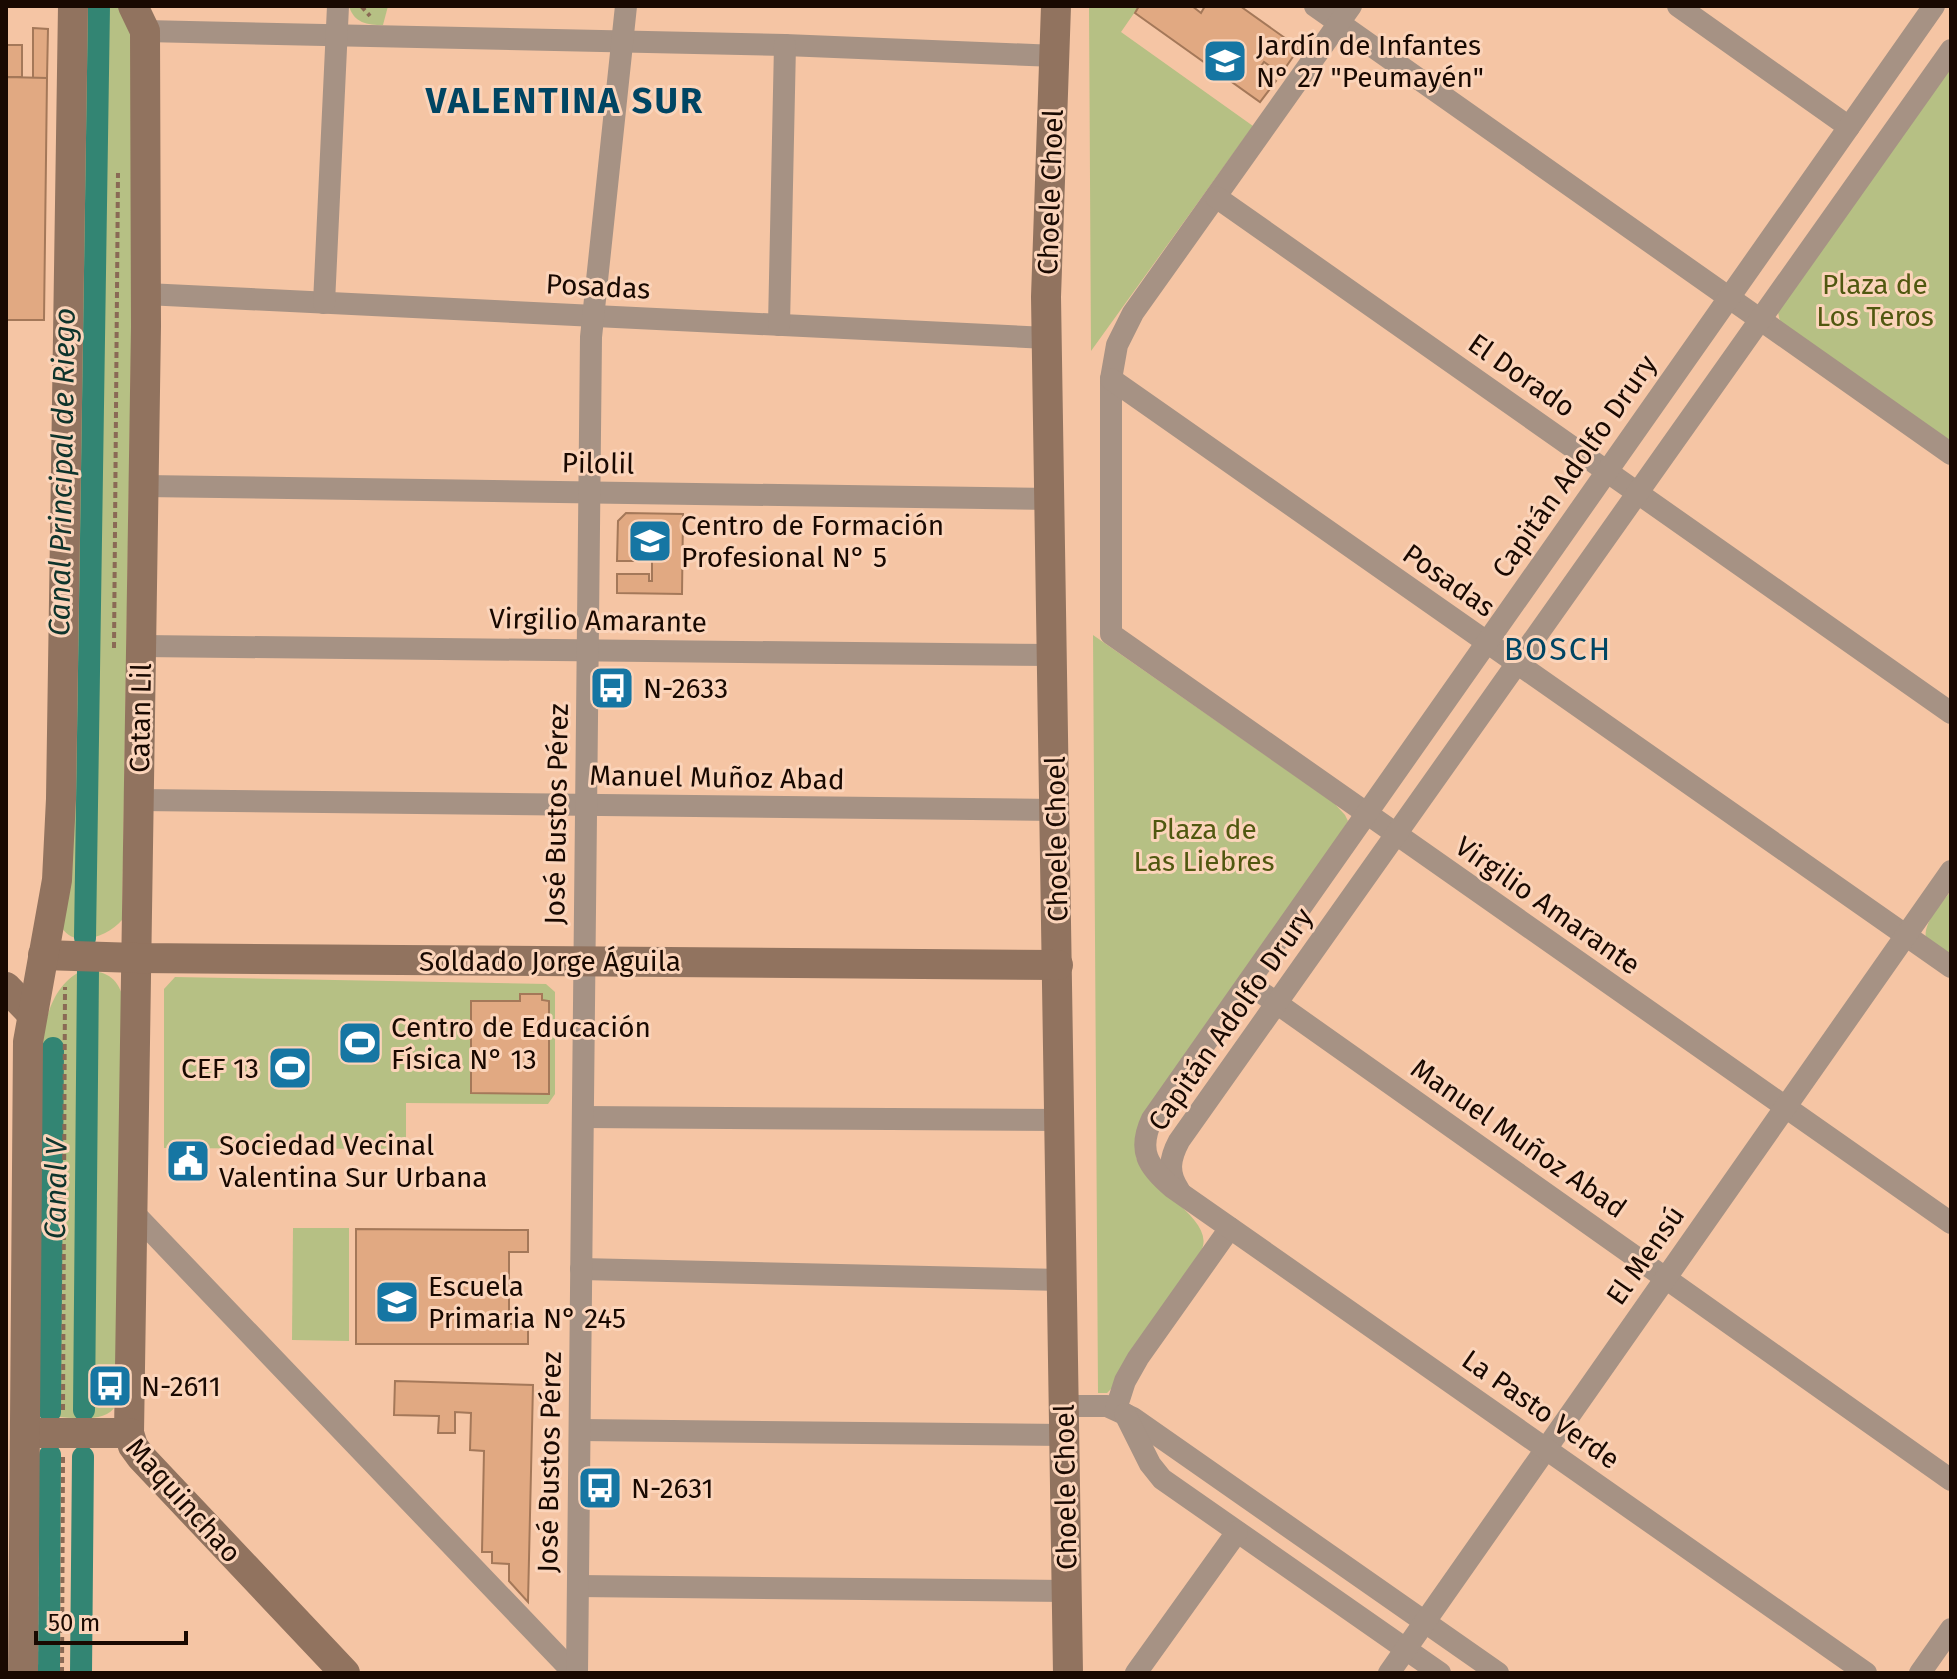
<svg xmlns="http://www.w3.org/2000/svg" width="1957" height="1679" viewBox="0 0 1957 1679" font-family="'Fira Sans',sans-serif">
  <rect width="100%" height="100%" fill="#f5c5a4"/>
  <g fill="#b6c084">
    <path d="M81,6H125L136,47L122,920C108,936 76,949 62,928Z"/>
    <path d="M349,6H388L383,25C367,25 354,23 349,6Z"/>
    <path d="M1089,6H1139L1121,32L1253,126L1091,351Z"/>
    <path d="M1951,62V443L1780,322L1778,312Z"/>
    <path d="M1093,635L1334,803L1345,815L1348,821L1136,1157C1146,1189 1218,1219 1201,1251L1112,1388L1107,1393H1098Z"/>
    <path d="M1951,891V959L1926,939C1923,922 1941,904 1951,891Z"/>
    <path d="M83,970C102,971 115,974 122,994L116,1405C105,1426 66,1416 45,1416L39,1413L40,1046C47,1016 52,985 83,970Z"/>
    <path d="M175,977L546,984L555,992V1094L548,1104L406,1103V1149L164,1148V989Z"/>
    <path d="M293,1228H349V1341L292,1340Z"/>
  </g>
  <g fill="none" stroke-linecap="round" stroke-linejoin="round">
    <g stroke="#338573" stroke-width="22">
      <path d="M85,938L99,6"/>
      <path d="M84,1410L88,969"/>
      <path d="M50,1412L53,1048"/>
      <path d="M49,1673L50,1455"/>
      <path d="M81,1673L83,1457"/>
    </g>
  </g>
  <g fill="#e1a982" stroke="#a47859" stroke-width="2">
    <path d="M1139,6H1192L1201,13L1205,6H1240L1299,48L1281,74L1264,62L1259,69L1276,81L1260,102L1135,13Z"/>
    <path d="M33,28L48,29L47,78H33Z"/>
    <rect x="6" y="45" width="16" height="32"/>
    <path d="M6,77L47,78L44,320H6Z"/>
    <path d="M626,513L683,514L682,594L617,593V574H649V581H652V561H617L618,521Z"/>
    <path d="M520,994H542V1000L549,1001V1094L471,1093V1001H520Z"/>
    <rect x="175" y="1148" width="27" height="27"/>
    <path d="M356,1229L528,1230V1252H509V1324H528V1344H356Z"/>
    <path d="M395,1381L533,1385L528,1602L509,1581V1564L492,1563V1552H482L484,1451L470,1450L471,1413L455,1412V1433H438L439,1416L394,1415Z"/>
  </g>
  <g fill="none" stroke-linecap="round" stroke-linejoin="round">
    <g stroke="#8a6a55" stroke-width="4" stroke-dasharray="6 4" stroke-linecap="butt">
      <path d="M361,6L370,16"/>
      <path d="M114,648L118,173"/>
      <path d="M63,1410L65,987"/>
      <path d="M62,1673L63,1457"/>
    </g>
    <g stroke="#a69284" stroke-width="22">
      <path d="M1315,6L1951,454"/>
      <path d="M1351,6L1133,313L1117,345L1111,379V634L1951,1223"/>
      <path d="M1678,6L1849,127"/>
      <path d="M145,31L785,45L1056,56"/>
      <path d="M1216,197L1951,713"/>
      <path d="M146,294L1047,338"/>
      <path d="M324,303L338,6"/>
      <path d="M779,325L785,45"/>
      <path d="M1111,379L1951,967"/>
      <path d="M144,486L1051,499"/>
      <path d="M142,646L1053,655"/>
      <path d="M139,800L1055,810"/>
      <path d="M1248,983L1951,1480"/>
      <path d="M583,1117L1060,1120"/>
      <path d="M1179,1190C1167,1173 1170,1158 1179,1141L1951,50"/>
      <path d="M133,1212L574,1673"/>
      <path d="M581,1269L1062,1280"/>
      <path d="M1064,1406H1107L1133,1418L1498,1673"/>
      <path d="M1116,1409L1125,1381L1138,1358L1230,1228"/>
      <path d="M1125,1414L1150,1464L1162,1479L1440,1673"/>
      <path d="M580,1430L1064,1435"/>
      <path d="M578,1586L1067,1591"/>
      <path d="M577,1673L591,337L626,6"/>
      <path d="M1136,1673L1237,1532"/>
      <path d="M1389,1673L1951,871"/>
      <path d="M1866,1673L1173,1188C1148,1167 1137,1151 1152,1119L1934,6"/>
      <path d="M1920,1673L1951,1629"/>
    </g>
    <g stroke="#91735f" stroke-width="30">
      <path d="M133,6L145,31L146,326L129,1433L133,1446L141,1457L345,1673"/>
      <path d="M1056,6L1046,297L1068,1673"/>
      <path d="M43,955L137,958L1058,965"/>
      <path d="M6,987L32,1014"/>
      <path d="M25,1433H129"/>
      <path d="M23,1673L28,1042L57,880L61,799L73,6"/>
    </g>
  </g>
  <defs>
    <g id="school-square" transform="scale(2.3)"><rect x="-9" y="-9" width="18" height="18" rx="4" fill="#1676a3" stroke="#fbd4ba"/><path d="M0-5L7-2L0 1L-7-2ZM-4 1L0 2.5L4 1V4Q0 6-4 4Z" fill="#fff"/></g>
    <g id="university-square" transform="scale(2.3)"><rect x="-9" y="-9" width="18" height="18" rx="4" fill="#1676a3" stroke="#fbd4ba"/><path d="M0-5L7-2L0 1L-7-2ZM-4 1L0 2.5L4 1V4Q0 6-4 4Z" fill="#fff"/></g>
    <g id="bus-square" transform="scale(2.3)"><rect x="-9" y="-9" width="18" height="18" rx="4" fill="#1676a3" stroke="#fbd4ba"/><path d="M-5-6H5V4H4V6H2V4H-2V6H-4V4H-5ZM-3.5-4V0h7V-4ZM-3.5 1.2v1.5H-2V1.2ZM2 1.2v1.5H3.5V1.2Z" fill="#fff"/></g>
    <g id="stadium-square" transform="scale(2.3)"><rect x="-9" y="-9" width="18" height="18" rx="4" fill="#1676a3" stroke="#fbd4ba"/><path d="M0-5a6.5 5 0 1 0 0 10a6.5 5 0 1 0 0-10ZM-3.5-1.8h7v3.6h-7Z" fill="#fff"/></g>
    <g id="civic-square" transform="scale(2.3)"><rect x="-9" y="-9" width="18" height="18" rx="4" fill="#1676a3" stroke="#fbd4ba"/><path d="M-.6-6.5H3V-4.5H.6V-3L4-1V1h2V6H-6V1h2V-1L-.6-3ZM-1.2 2.5V6h2.4V2.5Z" fill="#fff"/></g>
  </defs>
  <g fill-rule="evenodd">
    <use href="#school-square" x="1225" y="61"/>
    <use href="#university-square" x="650" y="541"/>
    <use href="#bus-square" x="612" y="688"/>
    <use href="#stadium-square" x="360" y="1043"/>
    <use href="#stadium-square" x="290" y="1068"/>
    <use href="#civic-square" x="188" y="1161"/>
    <use href="#school-square" x="397" y="1302"/>
    <use href="#bus-square" x="110" y="1386"/>
    <use href="#bus-square" x="600" y="1488"/>
  </g>
  <g text-anchor="middle" stroke-width="6" stroke-linejoin="round" paint-order="stroke">
    <g font-size="28" fill="#190901" stroke="#fbd4ba" text-anchor="start">
      <text x="1256" y="55">Jardín de Infantes<tspan x="1256" dy="32">N° 27 "Peumayén"</tspan></text>
      <text x="681" y="535">Centro de Formación<tspan x="681" dy="32">Profesional N° 5</tspan></text>
      <text x="643" y="698">N-2633</text>
      <text x="391" y="1037">Centro de Educación<tspan x="391" dy="32">Física N° 13</tspan></text>
      <text x="259" y="1078" text-anchor="end">CEF 13</text>
      <text x="219" y="1155">Sociedad Vecinal<tspan x="219" dy="32">Valentina Sur Urbana</tspan></text>
      <text x="428" y="1296">Escuela<tspan x="428" dy="32">Primaria N° 245</tspan></text>
      <text x="141" y="1396">N-2611</text>
      <text x="631" y="1498">N-2631</text>
    </g>
    <g font-size="28" fill="#190901" stroke="#fbd4ba">
      <text transform="translate(1050 192) rotate(-88)" y="10">Choele Choel</text>
      <text transform="translate(598 286) rotate(3)" y="10">Posadas</text>
      <text transform="translate(1522 375) rotate(35)" y="10">El Dorado</text>
      <text transform="translate(598 463) rotate(1)" y="10">Pilolil</text>
      <text transform="translate(1574 466) rotate(-55)" y="10">Capitán Adolfo Drury</text>
      <text transform="translate(1449 580) rotate(35)" y="10">Posadas</text>
      <text transform="translate(598 620) rotate(1)" y="10">Virgilio Amarante</text>
      <text transform="translate(140 718) rotate(-89)" y="10">Catan Lil</text>
      <text transform="translate(717 777) rotate(1)" y="10">Manuel Muñoz Abad</text>
      <text transform="translate(556 814) rotate(-89)" y="10">José Bustos Pérez</text>
      <text transform="translate(1056 839) rotate(-91)" y="10">Choele Choel</text>
      <text transform="translate(1548 905) rotate(35)" y="10">Virgilio Amarante</text>
      <text x="550" y="971">Soldado Jorge Águila</text>
      <text transform="translate(1230 1019) rotate(-55)" y="10">Capitán Adolfo Drury</text>
      <text transform="translate(1519 1138) rotate(35)" y="10">Manuel Muñoz Abad</text>
      <text transform="translate(1645 1255) rotate(-55)" y="10">El Mensú</text>
      <text transform="translate(1541 1409) rotate(35)" y="10">La Pasto Verde</text>
      <text transform="translate(549 1462) rotate(-89)" y="10">José Bustos Pérez</text>
      <text transform="translate(1065 1487) rotate(-91)" y="10">Choele Choel</text>
      <text transform="translate(184 1500) rotate(48)" y="10">Maquinchao</text>
    </g>
    <g font-size="28" fill="#505810" stroke="#fbd4ba">
      <text x="1875" y="294">Plaza de<tspan x="1875" dy="32">Los Teros</tspan></text>
      <text x="1204" y="839">Plaza de<tspan x="1204" dy="32">Las Liebres</tspan></text>
    </g>
    <g font-size="30" font-style="italic" fill="#0e342c" stroke="#fbd4ba">
      <text transform="translate(62 472) rotate(-89)" y="10">Canal Principal de Riego</text>
      <text transform="translate(56 1189) rotate(-89)" y="10">Canal V</text>
    </g>
    <g font-size="32" letter-spacing="2" fill="#004563" stroke="#fbd4ba">
      <text x="1558" y="660">BOSCH</text>
    </g>
    <g font-size="36" font-weight="bold" letter-spacing="2" fill="#004563" stroke="#fbd4ba">
      <text x="565" y="113">VALENTINA SUR</text>
    </g>
  </g>
  <rect width="1957" height="1679" fill="none" stroke="#190901" stroke-width="16"/>
  <path d="M36 1631v12h150v-12" fill="none" stroke="#190901" stroke-width="4"/>
  <text x="48" y="1631" font-size="24" fill="#190901" stroke="#fbd4ba" stroke-width="6" paint-order="stroke">50 m</text>
</svg>
